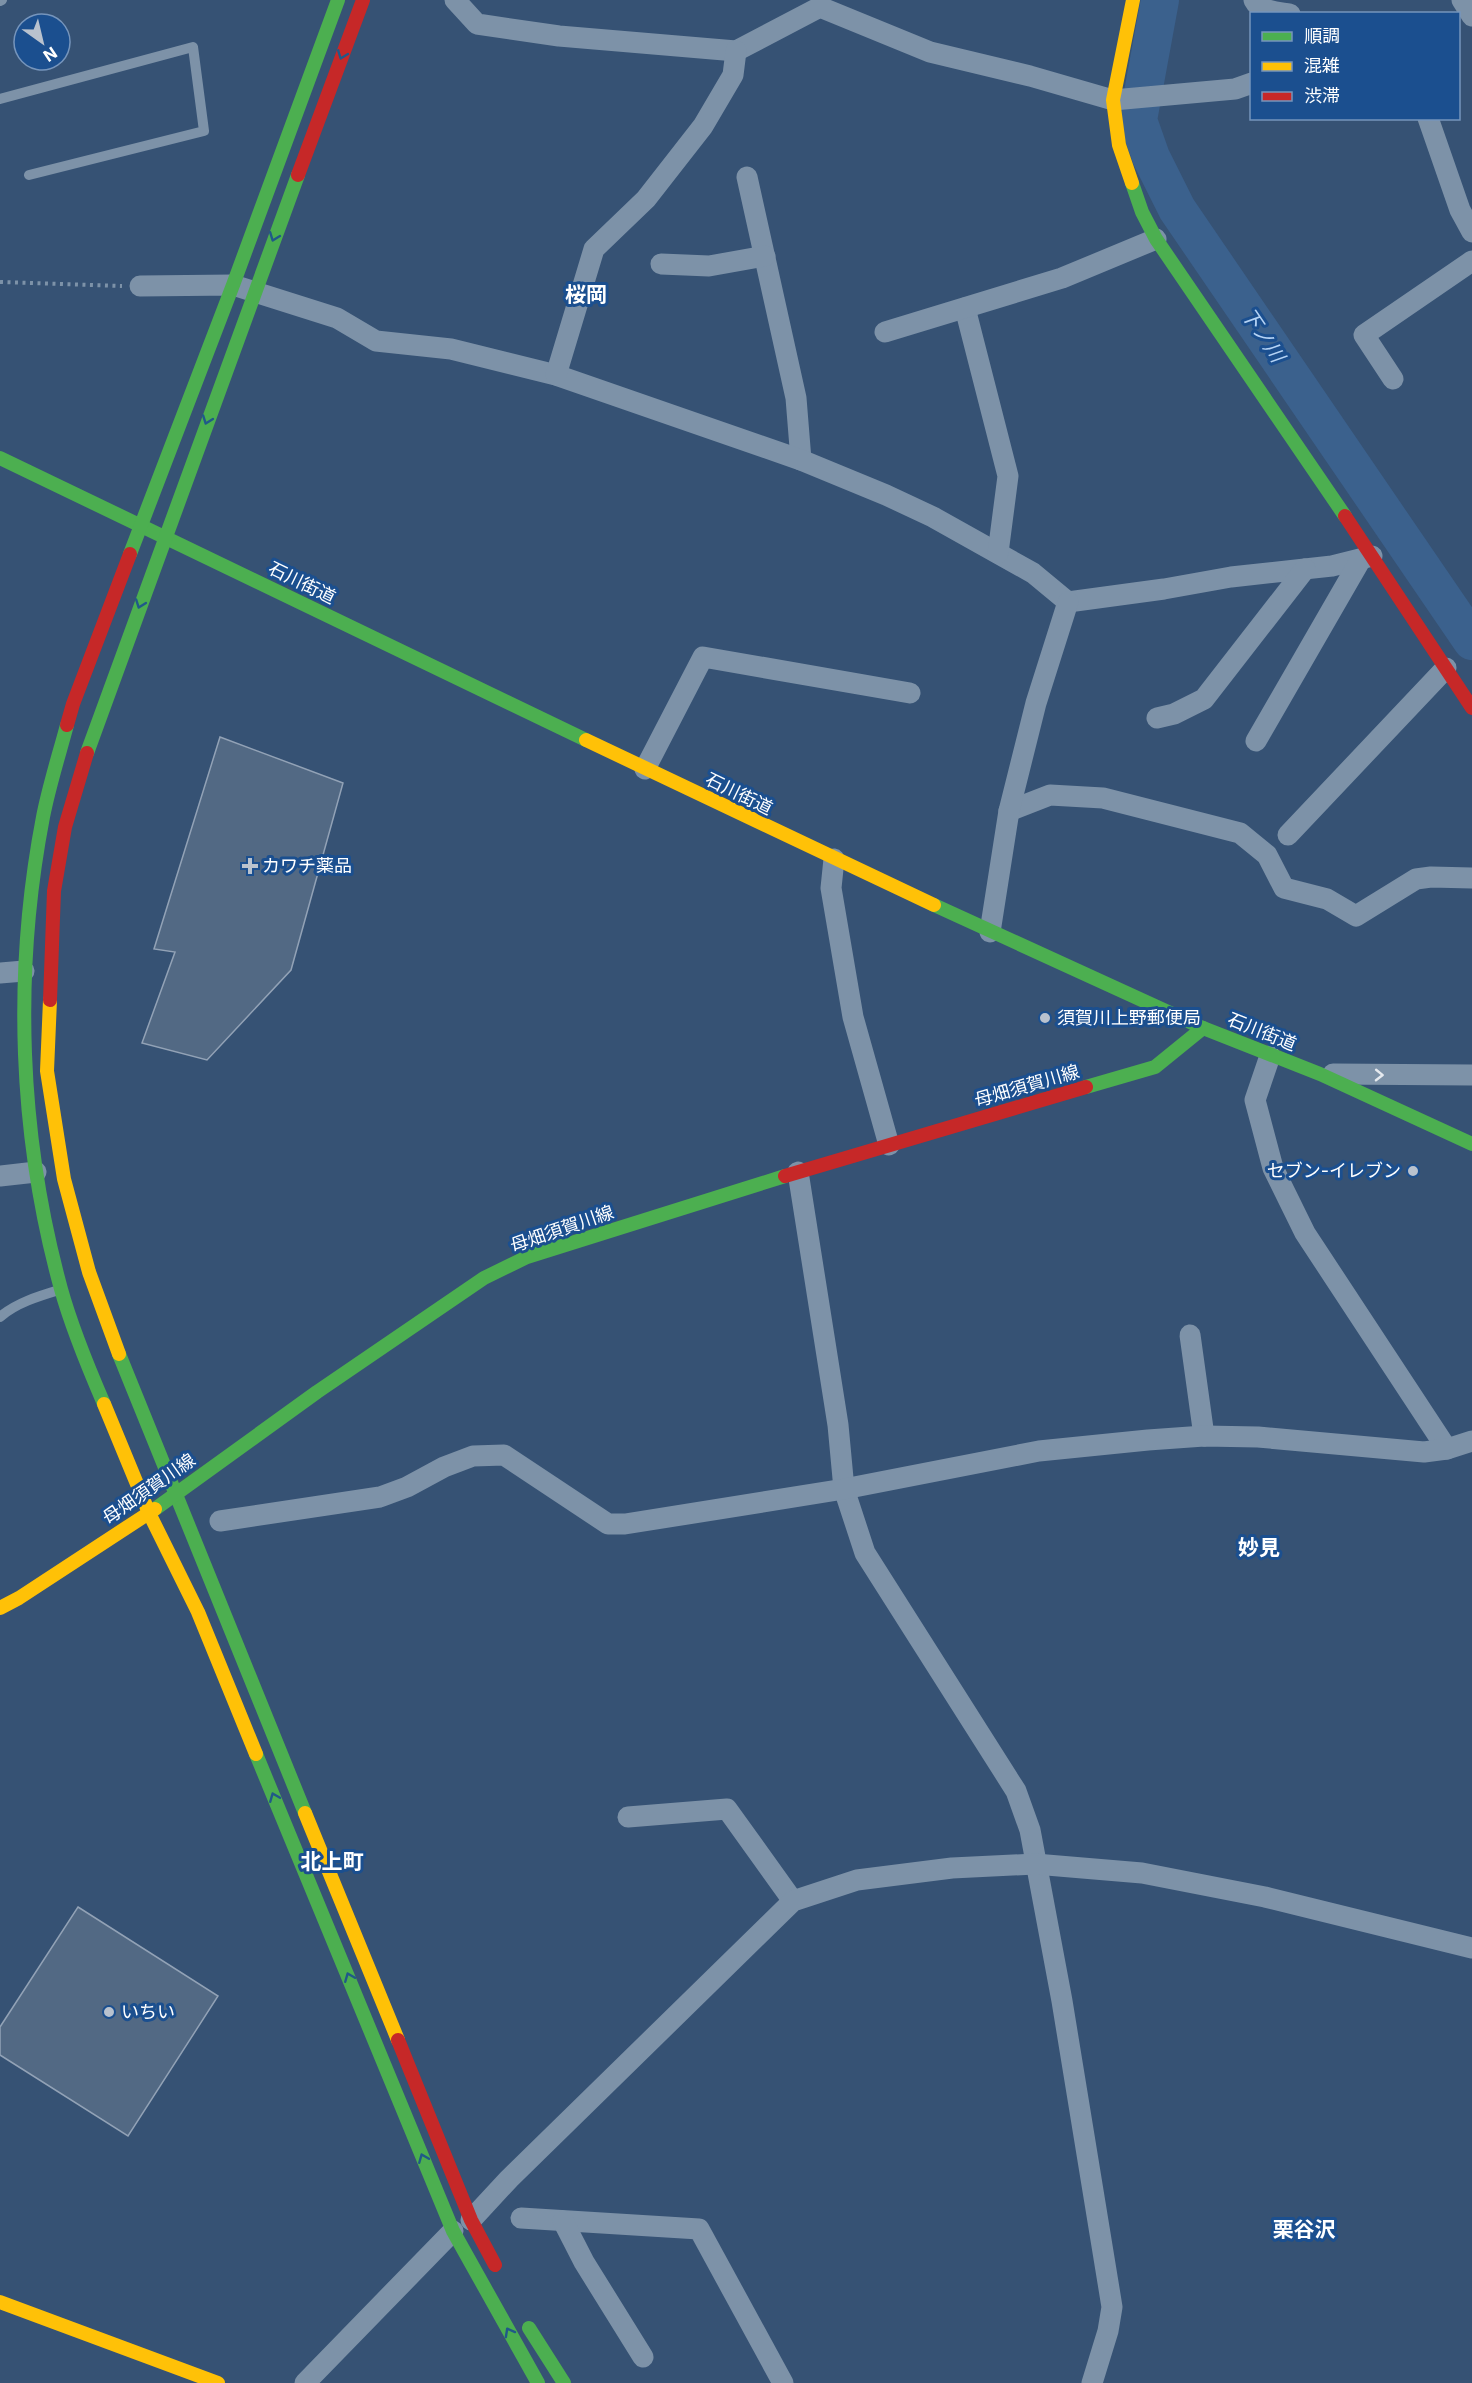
<svg xmlns="http://www.w3.org/2000/svg" width="1472" height="2383" viewBox="0 0 1472 2383" font-family="Inter,'Noto Sans JP',sans-serif">
  <rect width="100%" height="100%" fill="#365274"/>
  <g fill="none" stroke-linecap="round" stroke-linejoin="round">
    <path stroke="#3b618d" stroke-width="38" d="M1160,0L1138,120L1151,157L1177,209L1472,641"/>
  </g>
  <g fill="#526984" stroke="#92a2b6" stroke-width="1.5">
    <path d="M220,737L343,783L291,970L207,1060L142,1043L175,952L154,949Z"/>
    <path d="M78,1907L218,1996L128,2136L0,2055V2027Z"/>
  </g>
  <g fill="none" stroke-linecap="round" stroke-linejoin="round">
    <path stroke="#7d92a8" stroke-width="4" stroke-dasharray="3 4.5" stroke-linecap="butt" d="M0,282L122,286"/>
    <g stroke="#7d92a8" stroke-width="10">
      <path d="M0,1L2,0"/>
      <path d="M0,99L193,47L204,131L29,175"/>
      <path d="M0,1317C16,1303 39,1296 59,1290"/>
    </g>
    <g stroke="#7d92a8" stroke-width="21">
      <path d="M455,0L477,24L559,36L736,51L820,7L930,52L1030,76L1113,100L1235,89L1252,83"/>
      <path d="M1254,0C1260,12 1278,12 1290,14"/>
      <path d="M1462,0L1472,16"/>
      <path d="M1428,118L1460,210L1472,232"/>
      <path d="M747,177L796,398L801,460"/>
      <path d="M661,264L709,266L765,256"/>
      <path d="M140,286L233,285L337,318L376,341L451,349L556,375L801,460L886,495L933,517L1033,573L1068,602L1164,589L1231,577L1332,566L1372,556"/>
      <path d="M965,308L1008,476L998,553"/>
      <path d="M885,332L1062,278L1156,239"/>
      <path d="M556,375L594,249L646,199L703,126L733,75L736,51"/>
      <path d="M1393,379L1364,335L1472,261"/>
      <path d="M1157,718L1174,714L1204,699L1305,569"/>
      <path d="M1256,741L1361,559"/>
      <path d="M645,769L703,657L910,693"/>
      <path d="M1009,811L1050,795L1103,798L1240,833L1267,855L1284,888L1327,899L1356,916L1416,879L1431,877L1472,878"/>
      <path d="M1288,835L1446,668"/>
      <path d="M834,859L831,888L853,1017L889,1145"/>
      <path d="M990,932L1009,811L1036,703L1068,602"/>
      <path d="M0,973L24,971"/>
      <path d="M1270,1056L1255,1100L1273,1168L1305,1233L1447,1449"/>
      <path d="M1333,1074L1472,1075"/>
      <path d="M798,1172L838,1425L844,1489L865,1553L1016,1791L1030,1830L1062,2001L1112,2307L1108,2331L1092,2383"/>
      <path d="M0,1176L36,1172"/>
      <path d="M1190,1335L1204,1436"/>
      <path d="M220,1521L380,1497L407,1487L444,1467L473,1456L504,1455L608,1524H625L844,1489L1039,1451L1148,1440L1204,1436L1258,1437L1424,1452L1447,1449L1472,1441"/>
      <path d="M628,1817L727,1809L793,1901"/>
      <path d="M521,2218L699,2229L783,2383"/>
      <path d="M471,2220L509,2179L793,1901L857,1880L952,1868L1035,1864L1142,1873L1265,1897L1472,1948"/>
      <path d="M563,2221L584,2262L643,2357"/>
      <path d="M305,2383L453,2231"/>
    </g>
    <g stroke="#4caf50" stroke-width="14">
      <path d="M1132,183L1142,212L1156,239L1345,516"/>
      <path d="M0,458L586,740"/>
      <path d="M130,554L233,285L338,0"/>
      <path d="M67,725C59,755 49,786 43,817C13,973 19,1136 61,1289C72,1329 88,1367 104,1404"/>
      <path d="M87,753L298,175"/>
      <path d="M934,905L1203,1028L1320,1074L1472,1144"/>
      <path d="M1086,1087L1155,1067L1203,1028"/>
      <path d="M119,1354L305,1813"/>
      <path d="M155,1509L317,1392L484,1278L527,1257L785,1176"/>
      <path d="M256,1754L453,2231L538,2383"/>
      <path d="M529,2328L564,2383"/>
    </g>
    <g stroke="#ffc107" stroke-width="14">
      <path d="M1132,183L1119,145L1113,100L1133,0"/>
      <path d="M586,740L934,905"/>
      <path d="M50,1000L47,1071L64,1179L89,1272L119,1354"/>
      <path d="M104,1404L149,1513L198,1612L256,1754"/>
      <path d="M0,1608L19,1598L155,1509"/>
      <path d="M305,1813L398,2040"/>
      <path d="M0,2302L218,2383"/>
    </g>
    <g stroke="#c62828" stroke-width="14">
      <path d="M298,175L363,0"/>
      <path d="M1345,516L1472,708"/>
      <path d="M67,725L73,704L130,554"/>
      <path d="M50,1000L54,891L65,827L87,753"/>
      <path d="M785,1176L1086,1087"/>
      <path d="M398,2040L471,2220L495,2265"/>
    </g>
  </g>
  <defs><path id="oneway-chevron" d="M-2-3.5L2.5 0L-2 3.5" fill="none" stroke-width="1.6" stroke-linecap="round" stroke-linejoin="round" transform="scale(1.5)"/></defs>
  <g stroke="#205989">
    <use href="#oneway-chevron" transform="translate(342 55) rotate(111)"/>
    <use href="#oneway-chevron" transform="translate(274 237) rotate(111)"/>
    <use href="#oneway-chevron" transform="translate(207 420) rotate(110)"/>
    <use href="#oneway-chevron" transform="translate(140 604) rotate(110)"/>
    <use href="#oneway-chevron" transform="translate(274 1797) rotate(-112)"/>
    <use href="#oneway-chevron" transform="translate(349 1977) rotate(-112)"/>
    <use href="#oneway-chevron" transform="translate(423 2158) rotate(-112)"/>
    <use href="#oneway-chevron" transform="translate(509 2332) rotate(-119)"/>
  </g>
  <use stroke="#e5e9ee" href="#oneway-chevron" transform="translate(1379 1075) rotate(1)"/>
  <g fill="#b9c2ce" stroke="#1b4f8f" stroke-width="2">
    <path d="M247 857h6v6h6v6h-6v6h-6v-6h-6v-6h6z"/>
    <circle cx="1045" cy="1018" r="6"/>
    <circle cx="1413" cy="1171" r="6"/>
    <circle cx="109" cy="2012" r="6"/>
  </g>
  <g text-anchor="middle" stroke-width="6" stroke-linejoin="round" paint-order="stroke">
    <g font-size="18" fill="#fff" stroke="#1b4f8f">
      <text transform="translate(302 583) rotate(26)" y="6">石川街道</text>
      <text transform="translate(739 794) rotate(26)" y="6">石川街道</text>
      <text transform="translate(1262 1032) rotate(22)" y="6">石川街道</text>
      <text transform="translate(1027 1086) rotate(-16)" y="6">母畑須賀川線</text>
      <text transform="translate(562 1229) rotate(-19)" y="6">母畑須賀川線</text>
      <text transform="translate(149 1489) rotate(-35)" y="6">母畑須賀川線</text>
    </g>
    <g font-size="18" fill="#fff" stroke="#1b4f8f" text-anchor="start">
      <text x="262" y="872">カワチ薬品</text>
      <text x="1057" y="1024">須賀川上野郵便局</text>
      <text x="1401" y="1177" text-anchor="end">セブン-イレブン</text>
      <text x="121" y="2018">いちい</text>
    </g>
    <g font-size="20" font-style="italic" fill="#b5d3f5" stroke="#1b4f8f">
      <text transform="translate(1263 335) rotate(56)" y="7">下ノ川</text>
    </g>
    <g font-size="21" font-weight="bold" fill="#fff" stroke="#1b4f8f">
      <text x="586" y="302">桜岡</text>
      <text x="1259" y="1555">妙見</text>
      <text x="332" y="1869">北上町</text>
      <text x="1304" y="2237">栗谷沢</text>
    </g>
  </g>
  <rect x="1250" y="12" width="210" height="108" fill="#1b4f8f" stroke="#7695bc" stroke-width="1.5"/>
  <rect x="1262" y="32" width="30" height="9" fill="#4caf50" stroke="#7695bc" stroke-width="1.5"/>
  <text x="1304" y="42" font-size="18" fill="#ffffff">順調</text>
  <rect x="1262" y="62" width="30" height="9" fill="#ffc107" stroke="#7695bc" stroke-width="1.5"/>
  <text x="1304" y="72" font-size="18" fill="#ffffff">混雑</text>
  <rect x="1262" y="92" width="30" height="9" fill="#c62828" stroke="#7695bc" stroke-width="1.5"/>
  <text x="1304" y="102" font-size="18" fill="#ffffff">渋滞</text>
  <g transform="translate(42 42) rotate(146)"><circle r="28" fill="#1b4f8f" stroke="#7695bc" stroke-width="1.5"/>
  <path d="M0-4.5L10 22L0 15L-10 22Z" fill="#b9c2ce"/>
  <text y="-9" font-size="16" font-weight="bold" text-anchor="middle" fill="#ffffff">N</text>
  </g>
</svg>
